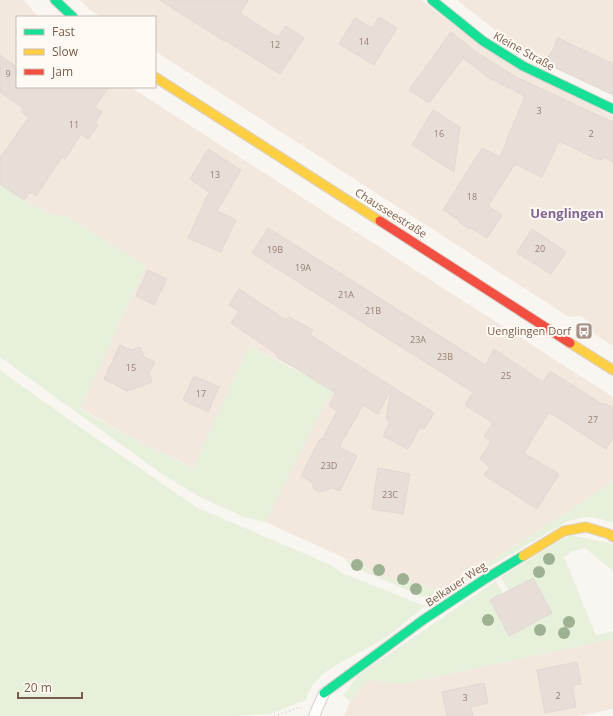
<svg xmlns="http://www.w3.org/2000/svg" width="613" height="716" viewBox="0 0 613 716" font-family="'Open Sans',sans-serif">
  <rect width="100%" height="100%" fill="#f9f5f0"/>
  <g fill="#f2e8de">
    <path d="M0,0H24L38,17H17V87H130L613,397V482L442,593L417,583H400L265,522L332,389L302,372L249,346L194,468L146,446L80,408L146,266L66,216L50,214L24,200L0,184Z"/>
    <path d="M80,0H421L455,26L613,117V346L594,334L590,322L580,316L569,317L155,51V17H101L90,10Z"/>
    <path d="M457,0H613V95L545,64L522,51Z"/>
    <path d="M613,639V709L579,716H344L350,702L368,680L403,684Z"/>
  </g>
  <g fill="#e7f0db">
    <path d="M0,184L24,200L50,214L66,216L146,266L80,409L146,446L193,468L249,346L332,389L265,522L244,517L200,497L162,474L0,357Z"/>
    <path d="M0,370L64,416L196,507L331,565L342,573L425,606C408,619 392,635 373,645C349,660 313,670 306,700L270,714L234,716H0Z"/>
    <path d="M613,482V523C594,516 585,515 566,522L438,597L421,596L349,565L346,559L400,583H417L442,593Z"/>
    <path d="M570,535L613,544V571L585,548L573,551L564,557L596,635L613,631V639L403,684L369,680L350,702L343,695L360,674L496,581L503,594L490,601L509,635L552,613L533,578L509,591L501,577Z"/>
  </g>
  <g fill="#e6ded7" stroke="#e2d8d2">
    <path d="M160,0H248L241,12V14L278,37L286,26L304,38L280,74L225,40L224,41Z"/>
    <path d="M379,17L397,28L374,65L339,44L355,18L372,28Z"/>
    <path d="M451,32L476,52L516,77L608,120L613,121V162L604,157L602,160L597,158V159L559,141L542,177L515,164L488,206L502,215L487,238L471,228L469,229L459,222V220L443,210L482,148L500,157L525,96L489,78L463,58L429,103L409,90Z"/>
    <path d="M558,38L613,64V95L546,63Z"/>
    <path d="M0,55L17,67V87H109L95,107L102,112L95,123L98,125L88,139L81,134L65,159L62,157L36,196L30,192L24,200L0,184V158L29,117L21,112L23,108L0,92Z"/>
    <path d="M433,110L460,127L454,172L412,145Z"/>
    <path d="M208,149L241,170L217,211L236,220L221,252L188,238L209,192L190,179Z"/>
    <path d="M268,228L486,365L494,349L543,382L550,371L600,403L605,404L613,408V438L606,449L549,412L524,453L559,474L537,509L484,475L490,467L480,459L491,441L484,436L493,423L465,405L473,392L252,253Z"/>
    <path d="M532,229L566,252L551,274L517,253Z"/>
    <path d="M148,270L167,279L154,305L136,296Z"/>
    <path d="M239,289L286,320L289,317L313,330L310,335L434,413L424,429L420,427L408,449L383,436L390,422L386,419L391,389L378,414L363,405L339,447L357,456L340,491L332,488L320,492L314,489L311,481L301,476L320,439L322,440L337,411L329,406L336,393L277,357L278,355L231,323L239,311L229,305Z"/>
    <path d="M120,345L131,350L140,347L144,357L155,362L149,373L152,382L127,391L104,379Z"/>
    <path d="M194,376L219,387L208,412L183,400Z"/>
    <path d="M378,468L410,474L403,514L372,509Z"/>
    <path d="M533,578L552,613L509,636L490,600Z"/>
    <path d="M577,662L581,684L572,685L576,707L545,713L537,670Z"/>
    <path d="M484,683L488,703L471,707L473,716H447L442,692Z"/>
  </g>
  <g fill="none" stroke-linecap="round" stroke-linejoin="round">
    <g stroke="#d7d1cb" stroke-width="12">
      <path id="lane" d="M314,716L324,693"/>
    </g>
    <g stroke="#d9d2cb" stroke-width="11">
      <g id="fast">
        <path d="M55,0L73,17"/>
        <path d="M432,0L483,41L523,66L613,109"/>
        <path d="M324,693L423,620L485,579L523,556"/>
      </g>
    </g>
    <g stroke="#d9d2cb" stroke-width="11">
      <g id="slow">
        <path d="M155,77L380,221"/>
        <path d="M570,343L613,370"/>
        <path d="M523,556L564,531L586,527L609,534L613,537"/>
      </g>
    </g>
    <g stroke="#d9d2cb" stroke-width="11">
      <path id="jam" d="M380,221L570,343"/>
    </g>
    <path stroke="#dcd5d0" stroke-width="2.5" stroke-dasharray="1 3" stroke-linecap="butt" d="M274,716L301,707"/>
    <use href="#lane" stroke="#fefefd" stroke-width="10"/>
    <use href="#fast" stroke="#16e098" stroke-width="9"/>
    <use href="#slow" stroke="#ffcf43" stroke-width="9"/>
    <use href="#jam" stroke="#f24e42" stroke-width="9"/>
  </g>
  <g fill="#9eb190">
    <circle cx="549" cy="559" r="6"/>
    <circle cx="357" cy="565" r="6"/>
    <circle cx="379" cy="570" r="6"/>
    <circle cx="539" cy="572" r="6"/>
    <circle cx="403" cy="579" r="6"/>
    <circle cx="416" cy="589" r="6"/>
    <circle cx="488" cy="620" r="6"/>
    <circle cx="569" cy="622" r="6"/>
    <circle cx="540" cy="630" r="6"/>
    <circle cx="564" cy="633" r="6"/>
  </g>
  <defs>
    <g id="bus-square" transform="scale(0.9)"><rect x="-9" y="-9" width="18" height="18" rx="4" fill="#a69286" stroke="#fffaf3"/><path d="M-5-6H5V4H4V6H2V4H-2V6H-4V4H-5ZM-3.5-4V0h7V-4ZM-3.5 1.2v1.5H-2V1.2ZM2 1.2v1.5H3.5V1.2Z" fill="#fff"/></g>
  </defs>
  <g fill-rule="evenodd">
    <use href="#bus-square" x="584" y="331"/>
  </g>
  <g text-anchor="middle" stroke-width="4" stroke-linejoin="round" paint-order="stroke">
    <g font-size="9" fill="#977e72">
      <text x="364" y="45">14</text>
      <text x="275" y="48">12</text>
      <text x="8" y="77">9</text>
      <text x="539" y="114">3</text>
      <text x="74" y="128">11</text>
      <text x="439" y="137">16</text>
      <text x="591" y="137">2</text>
      <text x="215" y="178">13</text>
      <text x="472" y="200">18</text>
      <text x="540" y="252">20</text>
      <text x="275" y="253">19B</text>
      <text x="303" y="271">19A</text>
      <text x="346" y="298">21A</text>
      <text x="373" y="314">21B</text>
      <text x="418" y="343">23A</text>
      <text x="445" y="360">23B</text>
      <text x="131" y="371">15</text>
      <text x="506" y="379">25</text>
      <text x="201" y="397">17</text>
      <text x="593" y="423">27</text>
      <text x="329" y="469">23D</text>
      <text x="390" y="498">23C</text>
      <text x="558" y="699">2</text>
      <text x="465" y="701">3</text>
    </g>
    <g font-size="11" fill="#7a5c4d" stroke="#fffaf3">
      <text transform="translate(524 51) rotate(29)" y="4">Kleine Straße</text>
      <text transform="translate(391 213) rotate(32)" y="4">Chausseestraße</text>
      <text transform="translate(456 584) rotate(-34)" y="4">Belkauer Weg</text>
    </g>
    <g font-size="11" fill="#7a5c4d" stroke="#fffaf3" text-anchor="end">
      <text x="571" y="335">Uenglingen Dorf</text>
    </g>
    <g font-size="13" font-weight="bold" fill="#846695" stroke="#fffaf3">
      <text x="567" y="218">Uenglingen</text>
    </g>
  </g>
  <rect x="16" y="16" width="140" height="72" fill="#fffaf3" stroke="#cabbb1"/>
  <rect x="24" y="29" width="20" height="6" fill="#16e098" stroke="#cabbb1"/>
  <text x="52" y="36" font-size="12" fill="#7a5c4d">Fast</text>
  <rect x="24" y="49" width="20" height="6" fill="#ffcf43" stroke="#cabbb1"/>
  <text x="52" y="56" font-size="12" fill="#7a5c4d">Slow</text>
  <rect x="24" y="69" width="20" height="6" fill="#f24e42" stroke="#cabbb1"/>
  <text x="52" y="76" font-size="12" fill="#7a5c4d">Jam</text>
  <path d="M18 692v6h64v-6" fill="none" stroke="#7a5c4d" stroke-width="2"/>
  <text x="24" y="692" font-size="12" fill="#7a5c4d" stroke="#fffaf3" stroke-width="3" paint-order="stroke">20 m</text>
</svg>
